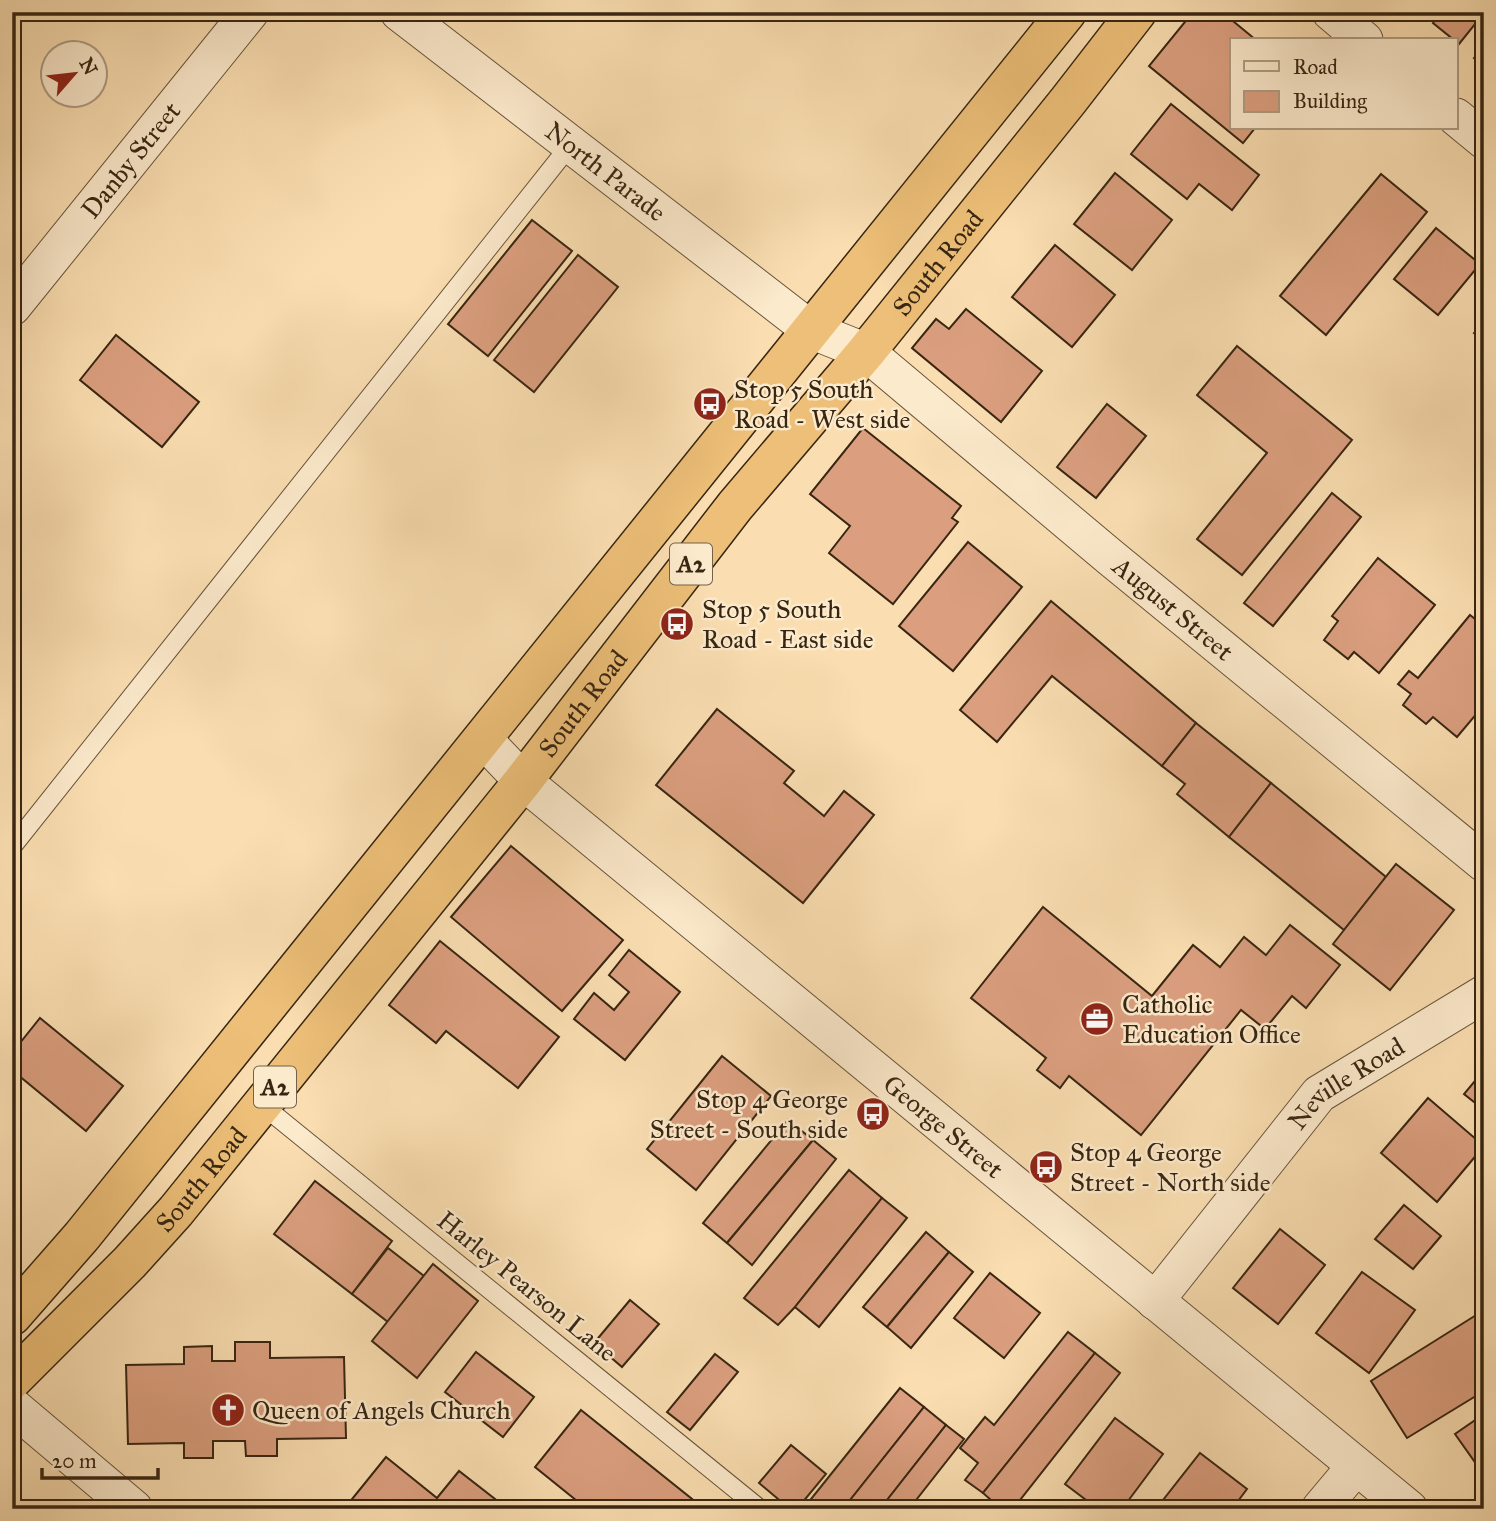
<svg xmlns="http://www.w3.org/2000/svg" width="1496" height="1521" viewBox="0 0 1496 1521" font-family="'IM FELL Great Primer',serif">
  <rect width="100%" height="100%" fill="#fadeb1"/>
  <filter id="stains"><feTurbulence type="fractalNoise" baseFrequency=".00286" numOctaves="4"/><feColorMatrix values="0 0 0 0 .2 0 0 0 0 .09 0 0 0 0 .02 0 0 0 .5 -.17"/></filter>
  <radialGradient id="worn" r=".72"><stop offset=".6" stop-color="#630" stop-opacity="0"/><stop offset="1" stop-color="#630" stop-opacity=".3"/></radialGradient>
  <g fill="#db9f7f" stroke="#382612" stroke-width="2">
    <path d="M1193,12H1222L1256,40H1232V128H1255L1243,143L1149,66Z"/>
    <path d="M1441,12H1484V13L1459,44L1433,23Z"/>
    <path d="M1484,46V66L1474,58Z"/>
    <path d="M1171,104L1259,175L1232,210L1199,184L1187,199L1131,154Z"/>
    <path d="M1115,173L1172,220L1132,270L1074,224Z"/>
    <path d="M1381,174L1427,212L1326,335L1280,296Z"/>
    <path d="M532,220L572,251L488,356L448,324Z"/>
    <path d="M1436,228L1480,264L1438,315L1394,279Z"/>
    <path d="M1055,245L1115,295L1072,347L1012,297Z"/>
    <path d="M578,255L618,287L534,392L494,360Z"/>
    <path d="M966,309L1042,371L1001,422L912,348L936,319L949,329Z"/>
    <path d="M1484,321V341L1474,333Z"/>
    <path d="M116,335L199,402L162,447L80,380Z"/>
    <path d="M1237,346L1352,440L1242,575L1197,539L1267,453L1197,395Z"/>
    <path d="M1107,404L1146,436L1096,498L1057,467Z"/>
    <path d="M863,428L961,506L952,518L958,522L893,604L829,553L850,526L810,494Z"/>
    <path d="M1332,493L1361,517L1273,626L1244,603Z"/>
    <path d="M968,542L1022,587L953,671L899,626Z"/>
    <path d="M1378,558L1435,605L1379,673L1354,652L1348,659L1324,640L1338,621L1332,616Z"/>
    <path d="M1051,601L1196,723L1162,766L1052,676L997,742L960,710Z"/>
    <path d="M1470,615L1479,622L1484,616V705L1457,737L1433,717L1426,724L1403,705L1411,694L1398,684L1409,671L1418,678Z"/>
    <path d="M717,709L794,771L784,783L824,816L844,791L874,815L803,903L656,785Z"/>
    <path d="M1196,723L1271,783L1229,837L1177,794L1185,784L1162,766Z"/>
    <path d="M1271,783L1386,877L1344,930L1229,837Z"/>
    <path d="M511,846L623,940L562,1011L451,917Z"/>
    <path d="M1396,864L1454,910L1390,990L1333,944Z"/>
    <path d="M1043,907L1152,996L1193,945L1220,967L1244,937L1266,955L1290,925L1340,965L1306,1008L1292,996L1265,1029L1241,1010L1141,1135L1069,1076L1060,1088L1037,1070L1046,1058L971,998Z"/>
    <path d="M440,941L559,1037L518,1088L446,1031L436,1043L389,1005Z"/>
    <path d="M629,950L680,992L625,1060L574,1019L594,993L614,1010L629,992L609,975Z"/>
    <path d="M40,1018L123,1086L86,1131L12,1070V1053Z"/>
    <path d="M722,1056L771,1096L696,1190L647,1149Z"/>
    <path d="M1484,1070V1110L1464,1094Z"/>
    <path d="M1428,1098L1484,1146L1437,1202L1381,1153Z"/>
    <path d="M788,1120L813,1140L727,1243L703,1223Z"/>
    <path d="M813,1140L836,1159L752,1265L727,1243Z"/>
    <path d="M849,1170L882,1198L795,1307L778,1325L744,1298Z"/>
    <path d="M315,1181L392,1241L352,1294L274,1234Z"/>
    <path d="M882,1198L907,1218L819,1327L795,1307Z"/>
    <path d="M1404,1205L1441,1236L1413,1269L1375,1239Z"/>
    <path d="M1280,1229L1325,1265L1278,1324L1233,1288Z"/>
    <path d="M926,1232L949,1252L887,1327L863,1307Z"/>
    <path d="M388,1248L424,1276L388,1322L352,1294Z"/>
    <path d="M949,1252L973,1272L911,1348L887,1327Z"/>
    <path d="M433,1264L478,1301L417,1378L372,1341Z"/>
    <path d="M1362,1272L1415,1310L1369,1373L1316,1333Z"/>
    <path d="M990,1273L1040,1313L1004,1358L954,1318Z"/>
    <path d="M630,1300L659,1324L622,1367L594,1343Z"/>
    <path d="M1481,1312L1484,1316V1391L1407,1438L1371,1381Z"/>
    <path d="M1068,1332L1095,1353L983,1493L965,1480L978,1463L960,1448L985,1417L994,1425Z"/>
    <path d="M235,1342H270V1358L344,1357L346,1438L277,1439V1456H246L245,1441H213V1458H184V1443L128,1444L126,1365L184,1364V1347L212,1346V1361H235Z"/>
    <path d="M476,1352L534,1397L503,1437L445,1392Z"/>
    <path d="M1095,1353L1120,1373L1013,1509H1001L983,1493Z"/>
    <path d="M715,1354L738,1372L690,1430L667,1412Z"/>
    <path d="M900,1388L924,1407L843,1509H803Z"/>
    <path d="M924,1407L946,1425L880,1509H843Z"/>
    <path d="M581,1410L697,1503L692,1509H587L535,1467Z"/>
    <path d="M1484,1414V1475L1455,1434Z"/>
    <path d="M1115,1418L1163,1454L1122,1509H1098L1065,1484Z"/>
    <path d="M946,1425L964,1439L909,1509H880Z"/>
    <path d="M791,1445L826,1474L797,1509H790L759,1483Z"/>
    <path d="M1200,1453L1247,1489L1232,1509H1156Z"/>
    <path d="M386,1457L437,1498L459,1471L504,1506L502,1509H344Z"/>
  </g>
  <g fill="none" stroke-linecap="round" stroke-linejoin="round">
    <g stroke="#68543a" stroke-width="20">
      <g id="service">
        <path d="M12,847L571,144"/>
        <path d="M261,1104L760,1509"/>
      </g>
    </g>
    <g stroke="#68543a" stroke-width="39">
      <g id="minor">
        <path id="s1" d="M399,12L811,330L866,352L1110,557L1484,863"/>
        <path d="M1331,12L1364,40"/>
        <path d="M1456,117L1484,140"/>
        <path id="s2" d="M12,307L250,12"/>
        <path id="s3" d="M483,739L523,781L1409,1509"/>
        <path id="s4" d="M1155,1301L1319,1094L1484,994"/>
        <path d="M12,1406L134,1509"/>
        <path d="M1320,1509L1356,1466"/>
      </g>
    </g>
    <g stroke="#382612" stroke-width="41">
      <g id="trunk">
        <path d="M12,1316L82,1236L1067,12"/>
        <path id="s5" d="M12,1380L130,1262L176,1211L523,781L735,506L866,352L1068,101L1137,12"/>
      </g>
    </g>
    <use href="#service" stroke="#fceacc" stroke-width="18"/>
    <use href="#minor" stroke="#fceacc" stroke-width="37"/>
    <use href="#trunk" stroke="#edbf78" stroke-width="38"/>
  </g>
  <defs>
    <g id="bus-disc" transform="scale(1.75)"><circle r="9.5" fill="#8f2418" stroke="#fceacc"/><path d="M-5-6H5V4H4V6H2V4H-2V6H-4V4H-5ZM-3.5-4V0h7V-4ZM-3.5 1.2v1.5H-2V1.2ZM2 1.2v1.5H3.5V1.2Z" fill="#fff"/></g>
    <g id="office-disc" transform="scale(1.75)"><circle r="9.5" fill="#8f2418" stroke="#fceacc"/><path d="M-6-3h4V-5.5h4V-3h4V5H-6ZM-1-4.5V-3h2v-1.5ZM-6 0V1H6V0Z" fill="#fff"/></g>
    <g id="church-disc" transform="scale(1.75)"><circle r="9.5" fill="#8f2418" stroke="#fceacc"/><path d="M-1.2-6h2.4v3.5h3.3v2.4h-3.3V6h-2.4V-.1h-3.3v-2.4h3.3Z" fill="#fff"/></g>
  </defs>
  <g fill-rule="evenodd">
    <use href="#bus-disc" x="710" y="404"/>
    <use href="#bus-disc" x="677" y="624"/>
    <use href="#office-disc" x="1097" y="1019"/>
    <use href="#bus-disc" x="873" y="1114"/>
    <use href="#bus-disc" x="1046" y="1167"/>
    <use href="#church-disc" x="228" y="1410"/>
  </g>
  <g text-anchor="middle" stroke-width="5" stroke-linejoin="round" paint-order="stroke">
    <g fill="#fceacc" stroke="#73614a" stroke-width="2">
      <rect x="670" y="543.5" width="42" height="41" rx="5"/>
      <rect x="254" y="1066.5" width="42" height="41" rx="5"/>
    </g>
    <g font-size="24" font-weight="bold" fill="#382612">
      <text x="691" y="572">A2</text>
      <text x="275" y="1095">A2</text>
    </g>
    <g font-size="26" fill="#382612" stroke="#fceacc">
      <text dy="9" stroke="none"><textPath href="#s2" startOffset="189">Danby Street</textPath></text>
      <text dy="9" stroke="none"><textPath href="#s1" startOffset="261">North Parade</textPath></text>
      <text dy="9" stroke="none"><textPath href="#s5" startOffset="1452">South Road</textPath></text>
      <text dy="9" stroke="none"><textPath href="#s1" startOffset="980">August Street</textPath></text>
      <text dy="9" stroke="none"><textPath href="#s5" startOffset="886">South Road</textPath></text>
      <text dy="9" stroke="none"><textPath href="#s4" startOffset="292">Neville Road</textPath></text>
      <text dy="9" stroke="none"><textPath href="#s3" startOffset="602">George Street</textPath></text>
      <text dy="9" stroke="none"><textPath href="#s5" startOffset="276">South Road</textPath></text>
      <text transform="translate(527 1286) rotate(39)" y="9">Harley Pearson Lane</text>
    </g>
    <g font-size="26" fill="#382612" stroke="#fceacc" text-anchor="start">
      <text x="734" y="398">Stop 5 South<tspan x="734" dy="30">Road - West side</tspan></text>
      <text x="702" y="618">Stop 5 South<tspan x="702" dy="30">Road - East side</tspan></text>
      <text x="1122" y="1013">Catholic<tspan x="1122" dy="30">Education Office</tspan></text>
      <text x="848" y="1108" text-anchor="end">Stop 4 George<tspan x="848" dy="30">Street - South side</tspan></text>
      <text x="1070" y="1161">Stop 4 George<tspan x="1070" dy="30">Street - North side</tspan></text>
      <text x="252" y="1419">Queen of Angels Church</text>
    </g>
  </g>
  <rect width="1496" height="1521" fill="none" stroke="#fadeb1" stroke-width="42"/>
  <rect x="14" y="14" width="1468" height="1493" fill="none" stroke="#382612" stroke-width="3.5"/>
  <rect x="21" y="21" width="1454" height="1479" fill="none" stroke="#382612" stroke-width="2"/>
  <rect x="1230" y="38" width="228" height="91" fill="#fceacc" stroke="#ae9c82" stroke-width="2"/>
  <rect x="1244" y="61" width="35" height="10" fill="#fceacc" stroke="#ae9c82" stroke-width="2"/>
  <text x="1293" y="74" font-size="21" fill="#382612">Road</text>
  <rect x="1244" y="91" width="35" height="21" fill="#db9f7f" stroke="#ae9c82" stroke-width="2"/>
  <text x="1293" y="108" font-size="21" fill="#382612">Building</text>
  <g transform="translate(74 74) rotate(62)"><circle r="33" fill="#fceacc" stroke="#ae9c82" stroke-width="2"/>
  <path d="M0-5L12 26L0 18L-12 26Z" fill="#8f2418"/>
  <text y="-10" font-size="19" font-weight="bold" text-anchor="middle" fill="#382612">N</text>
  </g>
  <path d="M42 1468v10h116v-10" fill="none" stroke="#382612" stroke-width="3.5"/>
  <text x="52" y="1468" font-size="21" fill="#382612" stroke="#fceacc" stroke-width="5" paint-order="stroke">20 m</text>
  <rect width="100%" height="100%" filter="url(#stains)"/>
  <rect width="100%" height="100%" fill="url(#worn)"/>
</svg>
